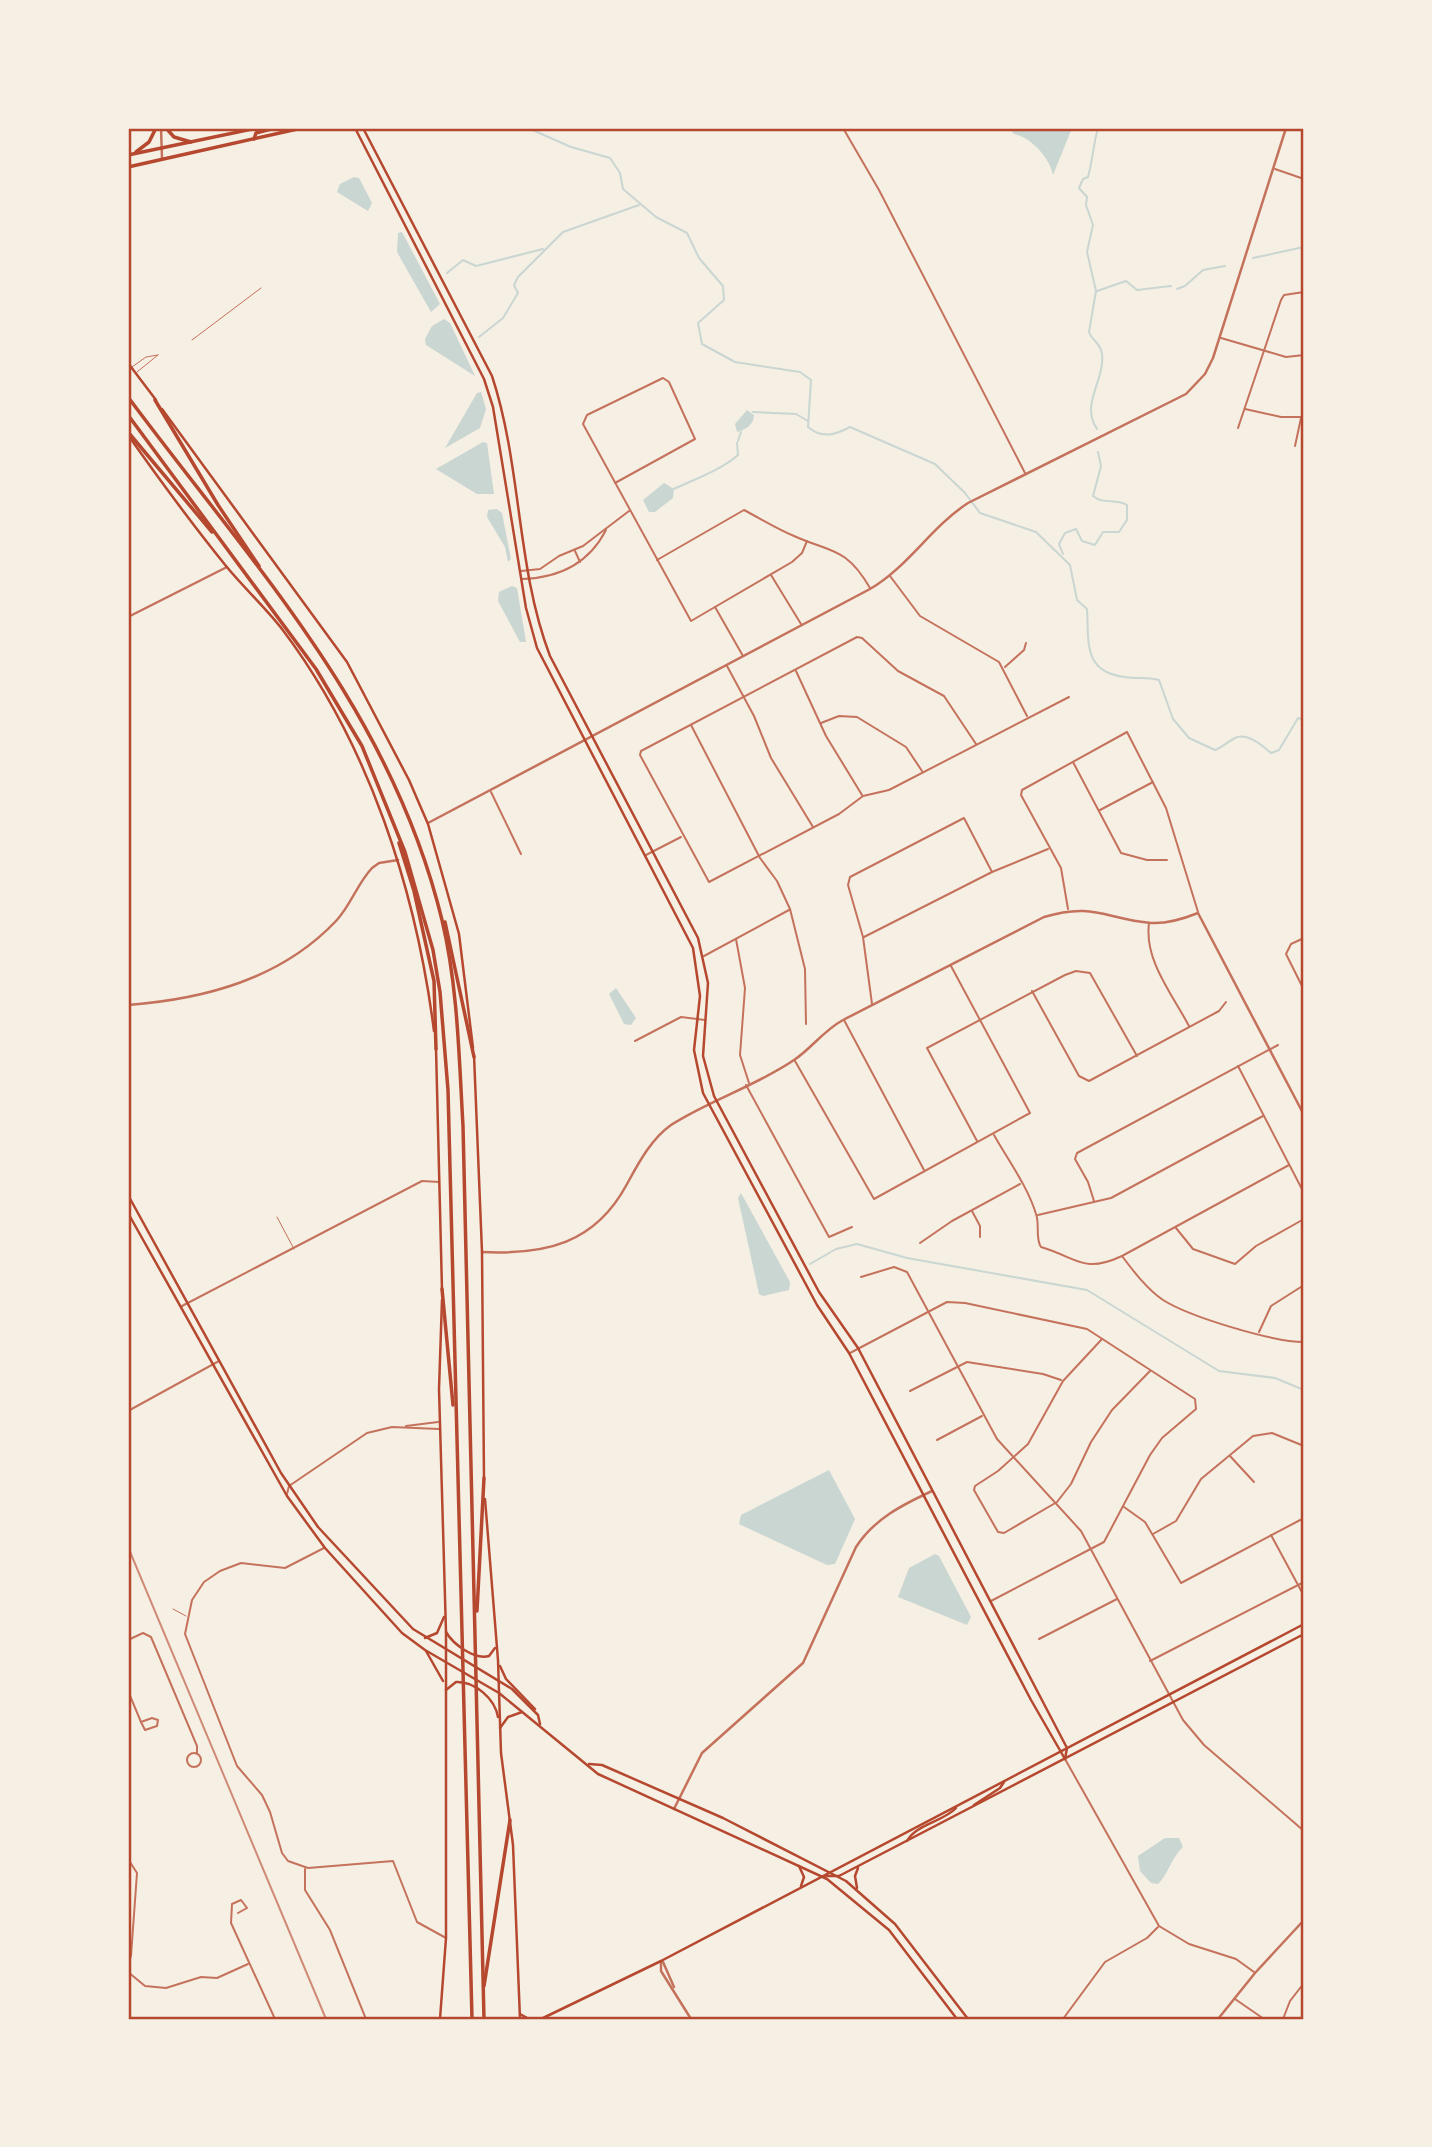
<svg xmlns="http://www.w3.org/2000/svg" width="1432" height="2147" viewBox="0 0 1432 2147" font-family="Lora,serif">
  <rect width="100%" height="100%" fill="#f6efe4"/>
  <g fill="#c9d6d2">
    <path d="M1009,128H1072L1053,175C1050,158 1031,137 1014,134Z"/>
    <path d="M354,177L359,178L372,203L368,211L337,192L340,184Z"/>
    <path d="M402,232L440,304L431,312L397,252L398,233Z"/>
    <path d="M444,319L450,323L475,376L426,345L425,339L432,326Z"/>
    <path d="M481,392L486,409L480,428L445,448L477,393Z"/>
    <path d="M747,410L754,415C754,424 746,430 737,432L735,424Z"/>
    <path d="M483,442L487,443L494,494H477L436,469Z"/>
    <path d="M664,483L674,489L673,498L655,512H649L643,500Z"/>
    <path d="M497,509L502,513L511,559L508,562L505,547L487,517L488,510Z"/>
    <path d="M512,586L517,588L526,642H520L498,601L499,592Z"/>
    <path d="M616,988L636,1018L631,1025L624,1024L609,994Z"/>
    <path d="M741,1193L790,1282L789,1290L763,1296L759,1294L738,1198Z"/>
    <path d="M829,1470L855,1519L835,1564L827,1565L739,1524L741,1515Z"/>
    <path d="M935,1554L939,1556L971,1617L967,1625L898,1597L909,1568Z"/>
    <path d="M1165,1838H1179L1183,1847C1171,1858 1169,1873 1158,1884L1151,1883L1140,1871L1138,1856Z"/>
  </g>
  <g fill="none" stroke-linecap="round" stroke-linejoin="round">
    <g stroke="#c9d6d2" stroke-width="2">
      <path d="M528,128L571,147L610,158L620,173L623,189L656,217L687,233L699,258L723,286L724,300L698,323L702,344L735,362L800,372L811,380L808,427C822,439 835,435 850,427L935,464L965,493L980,513L1036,532L1070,565L1077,600L1087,609C1089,643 1083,672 1125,677C1137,679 1148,677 1159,680L1173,719L1189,738L1215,750C1223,747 1227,742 1235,738C1247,732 1263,746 1271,753L1279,750L1298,718L1304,720"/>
      <path d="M1253,258L1304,247"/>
      <path d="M447,273L463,260L476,266L543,249"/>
      <path d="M1177,289L1185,286L1203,270L1225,266"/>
      <path d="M1097,291L1126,281L1137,290L1171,286"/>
      <path d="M479,337L503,318L518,293L514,285L518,277L563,232L639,205"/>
      <path d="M753,412L796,414L808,421"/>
      <path d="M1097,429C1080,404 1105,381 1102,354C1101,343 1092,341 1089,332L1096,291L1087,252L1093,225L1086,205L1087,197L1079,188L1083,179L1088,177C1093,159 1093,145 1098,128"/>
      <path d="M738,441L741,432"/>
      <path d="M674,489C695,479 721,470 738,455L737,443"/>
      <path d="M1063,554L1059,544L1065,533L1076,529L1082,541L1095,545L1103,532H1119L1127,520V505C1115,498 1104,505 1093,496L1101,466L1098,452"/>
      <path d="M1304,625L1302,630L1304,632"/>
      <path d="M810,1264L836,1249L857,1244L907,1258L1087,1290L1219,1371L1275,1378L1304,1390"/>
    </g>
    <g stroke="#c5725c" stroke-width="1">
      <path d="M192,340L261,288"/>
      <path d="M132,367L146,357L158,355"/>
      <path d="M137,372L158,355"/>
      <path d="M277,1217L294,1249"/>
      <path d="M173,1609L186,1616"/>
    </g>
    <g stroke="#c5725c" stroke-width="2">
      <path d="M843,128L879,190L1025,473"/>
      <path d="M1275,169L1304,179"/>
      <path d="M1221,338L1286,357L1304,355"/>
      <path d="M1245,409L1281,417H1304"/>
      <path d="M1238,428L1281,300L1284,295L1304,292"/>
      <path d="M1295,446L1301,418"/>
      <path d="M615,483L695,439L669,382L663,378L587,415L583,424L691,621L792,562L802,553L807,541"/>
      <path d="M575,551L580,562"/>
      <path d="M657,560L744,510C761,519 777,529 794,536C832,553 846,547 870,588"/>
      <path d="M521,571L540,569L559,556L583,546L629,511"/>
      <path d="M771,575L801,624"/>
      <path d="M890,576L920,616L999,662L1027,716"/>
      <path d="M522,579C559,578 589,563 606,530"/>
      <path d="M715,607L743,656"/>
      <path d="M727,666L754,716L771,758L813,827"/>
      <path d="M1005,667L1024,650L1026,643"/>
      <path d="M796,671L826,736L862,795"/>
      <path d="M821,723L839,716L857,717L906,747L922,771"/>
      <path d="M691,725L760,858L777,881L790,909L805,969L806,1024"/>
      <path d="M976,744L944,696L898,671L862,638L857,637L641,751L640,755L709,882L839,814L863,796L889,790L1069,697"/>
      <path d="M1073,762L1121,853L1147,860H1167"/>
      <path d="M491,792L521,854"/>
      <path d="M1100,810L1153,782"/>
      <path d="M646,855L681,837"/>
      <path d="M1068,909L1061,868L1021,795L1022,790L1127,732L1166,808L1198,912"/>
      <path d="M1149,923C1144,960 1172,994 1189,1026"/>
      <path d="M864,937L992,872L1048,849"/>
      <path d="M1304,938L1291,944L1286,954L1304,990"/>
      <path d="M736,939L745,988L740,1055L749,1083"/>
      <path d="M704,956L789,910"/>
      <path d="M1032,991L1079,1076L1089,1081L1219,1011L1226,1002"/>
      <path d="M872,1004L863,937L848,885L850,877L964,818L992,872"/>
      <path d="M844,1020L924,1170"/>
      <path d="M635,1041L681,1017L705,1020"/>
      <path d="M795,1061L874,1199L1030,1113L951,966"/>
      <path d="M1238,1066L1304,1193"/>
      <path d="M746,1085L829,1237L852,1227"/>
      <path d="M994,1135C1008,1160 1028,1187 1036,1214C1040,1225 1035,1238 1041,1247C1078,1258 1083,1274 1122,1256L1289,1165"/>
      <path d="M977,1141L927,1048L1065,975L1076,971L1090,973L1137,1056"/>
      <path d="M1094,1201L1088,1182L1075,1159L1077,1153L1278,1045"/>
      <path d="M972,1211L980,1226V1237"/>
      <path d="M1038,1215L1111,1198L1263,1116"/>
      <path d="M1176,1228L1193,1249L1235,1264L1256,1246L1304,1219"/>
      <path d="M920,1243L952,1221L1020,1184"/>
      <path d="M1122,1256C1134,1272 1147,1289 1163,1300C1190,1317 1273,1342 1304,1342"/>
      <path d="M861,1277L894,1267L907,1272L997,1439L1081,1531L1183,1720L1204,1745L1304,1831"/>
      <path d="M182,1306L422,1181L439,1182"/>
      <path d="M1259,1332L1271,1306L1304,1285"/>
      <path d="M1102,1339L1063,1381L1028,1444L998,1471L975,1486L974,1490L998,1532L1004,1533L1057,1502L1071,1484L1091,1442L1112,1410L1150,1371"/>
      <path d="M850,1353L947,1302L965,1303L1087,1329L1195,1399L1196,1409L1162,1438L1150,1455L1104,1542L991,1601"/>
      <path d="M910,1391L967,1362L1043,1374L1061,1380"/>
      <path d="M128,1411L219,1361"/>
      <path d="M406,1426L438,1422"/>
      <path d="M937,1440L982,1416"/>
      <path d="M1230,1456L1254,1482"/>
      <path d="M287,1494L289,1486L367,1433L392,1427L439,1429"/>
      <path d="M1124,1507L1145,1522L1181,1583L1304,1518"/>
      <path d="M1153,1534L1176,1521L1201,1479L1253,1436L1272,1433L1304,1446"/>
      <path d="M1271,1535L1304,1596"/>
      <path d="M324,1548L285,1568L241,1563L220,1571L204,1582L192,1600L185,1634L237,1766L262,1795L270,1812L282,1853L288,1861L308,1868L393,1861L417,1922L446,1938"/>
      <path d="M1039,1639L1117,1599"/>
      <path d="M128,1640L143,1633L151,1637L197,1746V1754"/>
      <path d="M1150,1661L1304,1582"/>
      <path d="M128,1691L141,1722"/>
      <path d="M152,1718L158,1720L157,1726L145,1730L141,1722Z"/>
      <circle cx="194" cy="1760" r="7"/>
      <path d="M1065,1759L1159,1926L1189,1944L1236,1959L1254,1972"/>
      <path d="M128,1859L137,1873L131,1956L128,1964"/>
      <path d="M305,1869V1890L330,1930L366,2019"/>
      <path d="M238,1913L247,1908L241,1900L232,1904L231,1923L275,2019"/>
      <path d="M128,1972L145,1986L166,1988L201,1977L217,1978L248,1964"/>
      <path d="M1235,1999L1264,2019"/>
      <path d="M1063,2019L1105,1962L1147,1938L1158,1927"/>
      <path d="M1283,2019L1290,2001L1304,1983"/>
    </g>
    <g stroke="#c5725c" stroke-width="2.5">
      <path d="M161,128L162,158"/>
      <path d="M128,617L227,567"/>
      <path d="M428,823L870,589C908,567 931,527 968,503L1186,394L1205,374L1213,358L1286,128"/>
      <path d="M128,1005C205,999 281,979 336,921C351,905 357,884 372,868L379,863L398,860"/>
      <path d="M482,1252C545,1255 595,1244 627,1184C638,1164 651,1139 671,1125C710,1100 756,1086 794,1060C812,1048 823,1031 843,1020L1044,917C1093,902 1106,919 1151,923C1168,924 1183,919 1198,913L1304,1115"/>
      <path d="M674,1809L702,1753L803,1663L856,1547C874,1519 902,1505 932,1491"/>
      <path d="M661,1961V1971L691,2019"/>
      <path d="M663,1962L674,1987"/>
      <path d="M1218,2019L1255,1973L1304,1920"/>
    </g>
    <g stroke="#b5482f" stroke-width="2.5">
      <path d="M355,128L484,379L493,407L526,608L537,648L693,948L700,996L694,1050L703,1093L817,1305L849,1353L1031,1700L1065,1759"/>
      <path d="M363,128L492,376C522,467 516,567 550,656L698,938L708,983L703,1056L714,1096L819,1292L858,1348L1067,1748L1065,1759"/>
      <path d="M128,363L156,400"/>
      <path d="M162,409L347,662L409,780L428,824L459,934L473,1048"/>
      <path d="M128,435C159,479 192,524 226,566C244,588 265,607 282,629C369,744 416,890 434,1031"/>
      <path d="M436,1048L442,1290"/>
      <path d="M474,1055L482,1252L484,1479"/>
      <path d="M128,1195L281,1473L318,1527L413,1629L512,1689L538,1715L540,1724"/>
      <path d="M128,1213L287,1496L325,1548L402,1633L425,1650L499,1693L598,1774L827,1879L889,1930L957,2019"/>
      <path d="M485,1499L498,1660L501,1753L513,1845L520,2019"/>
      <path d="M446,1632C453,1644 474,1660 489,1656L495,1648"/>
      <path d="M425,1638L437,1633L444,1617"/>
      <path d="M426,1651L443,1681"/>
      <path d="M500,1666L506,1679L535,1709"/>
      <path d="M446,1690L456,1682C475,1681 495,1699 498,1717"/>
      <path d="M500,1728L508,1717L522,1712"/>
      <path d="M589,1764L602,1765L723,1818L846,1881L895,1924L968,2019"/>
      <path d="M974,1805L1000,1788L1004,1782"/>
      <path d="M907,1841C916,1824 943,1822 956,1808"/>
      <path d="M799,1866L804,1877L801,1886"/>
      <path d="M826,1876H839L1304,1634"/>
      <path d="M857,1888L855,1876L858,1868"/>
      <path d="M520,2014L529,2019"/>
      <path d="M440,2019L446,1938V1632L439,1389L442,1300"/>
      <path d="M541,2019L661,1961L1304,1624"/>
    </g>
    <g stroke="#b5482f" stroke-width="3.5">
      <path d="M166,128L174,137L191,142"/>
      <path d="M254,139L256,133L275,128"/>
      <path d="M136,152L149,142L156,128"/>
      <path d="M128,155L257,128"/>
      <path d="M128,167L302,128"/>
    </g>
    <g stroke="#b5482f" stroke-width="3.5">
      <path d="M128,397C253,565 391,710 442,920C458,987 459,1058 463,1126L484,2019"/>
      <path d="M155,400L218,505L259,566"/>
      <path d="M128,415L316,669L362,746L405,852L433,950L440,992L448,1090L472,2019"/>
      <path d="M128,432L212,532"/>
      <path d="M399,843L414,891L434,981L436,1049"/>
      <path d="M445,922L474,1057"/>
      <path d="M442,1289L453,1405"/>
      <path d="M477,1611L484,1478"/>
      <path d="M484,1986L510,1820"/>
    </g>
    <path stroke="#cf8b77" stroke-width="2" d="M128,1547L326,2019"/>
  </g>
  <rect width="1432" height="2147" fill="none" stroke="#f6efe4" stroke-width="259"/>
  <rect x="130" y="130" width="1172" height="1888" fill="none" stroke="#b5482f" stroke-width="2.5"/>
</svg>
